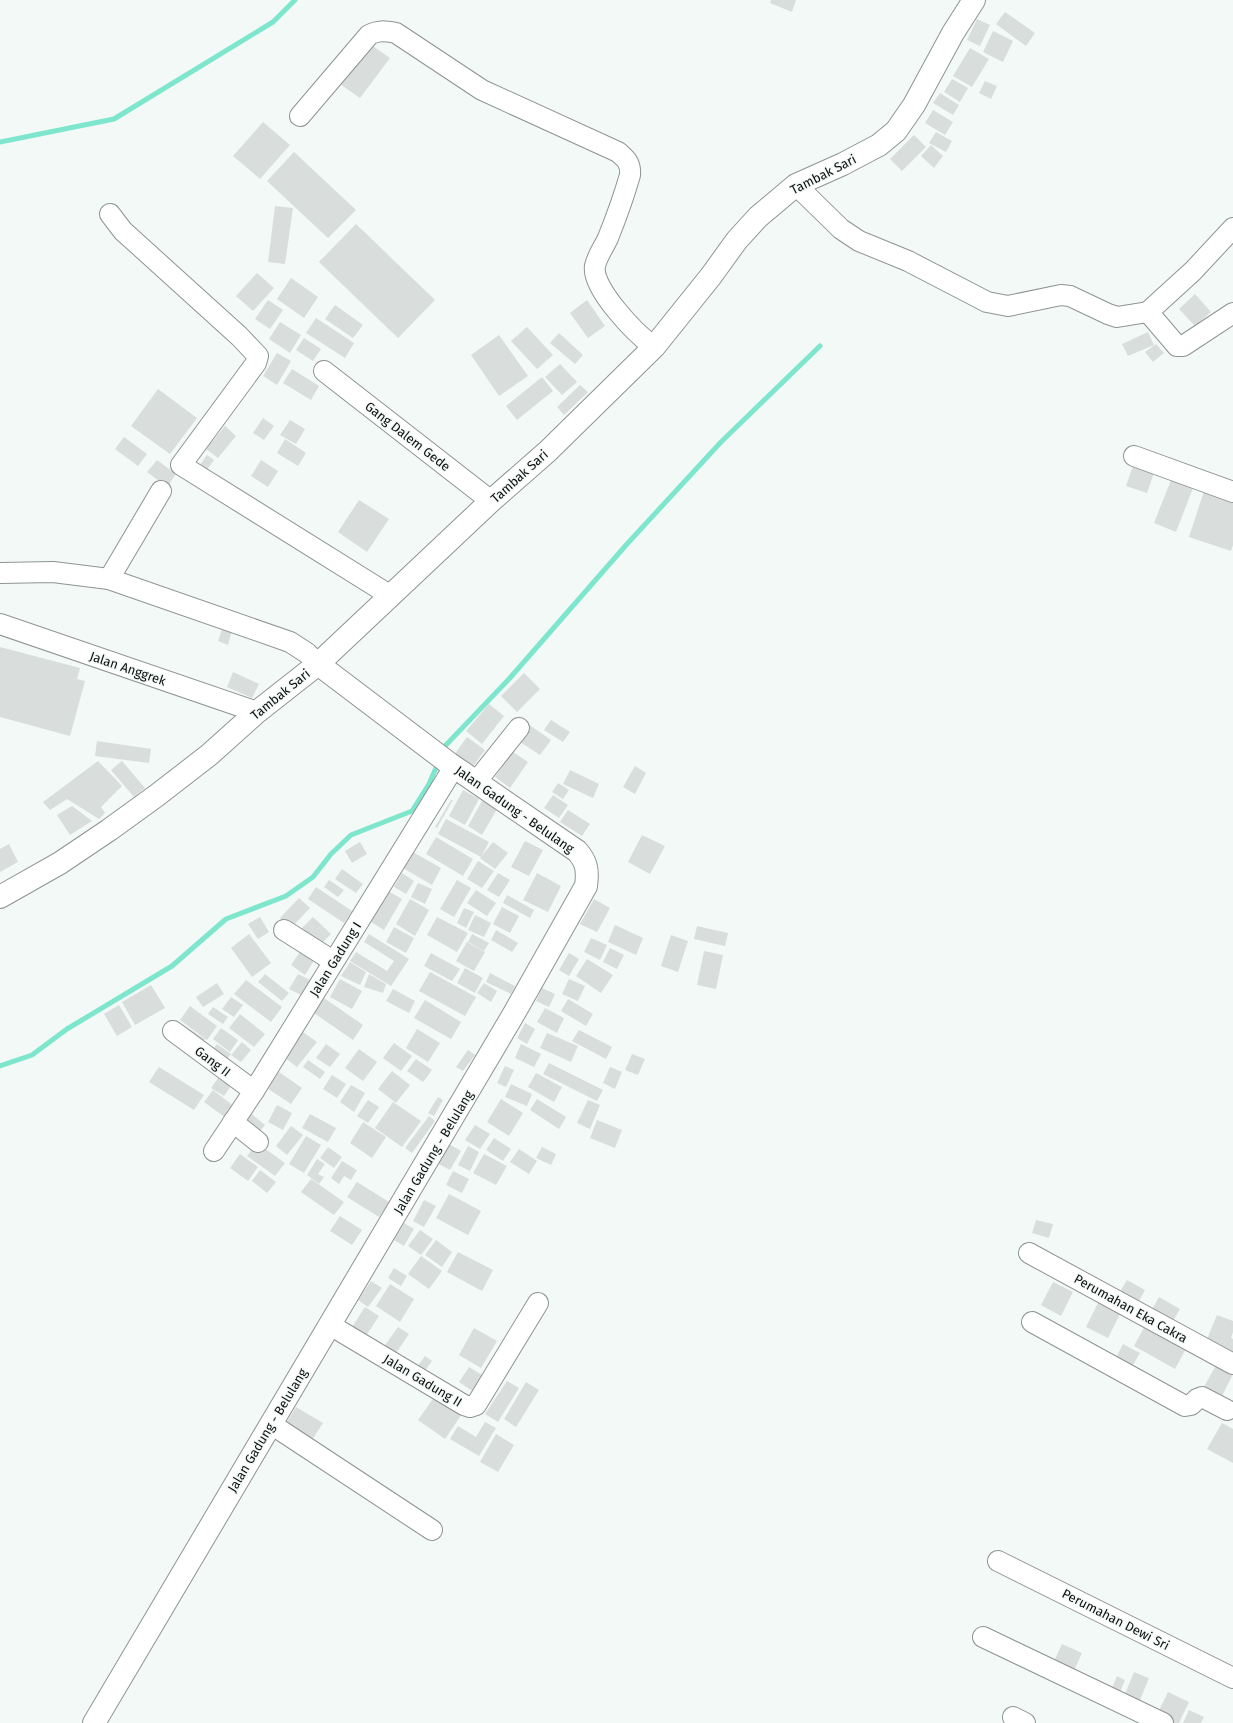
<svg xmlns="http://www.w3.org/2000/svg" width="1233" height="1723" viewBox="0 0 1233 1723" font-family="'Fira Sans',sans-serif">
  <rect width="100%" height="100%" fill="#f3f9f7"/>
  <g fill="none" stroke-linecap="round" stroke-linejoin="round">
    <g stroke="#7de6cc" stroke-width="5">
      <path d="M0,142L114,119L273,22L295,0"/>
      <path d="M443,752L445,746L509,679L627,544L721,442L820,346"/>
      <path d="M0,1066L32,1055L67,1029L172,966L226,919L286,896L313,877L331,854L351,835L412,811L429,784L439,761"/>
    </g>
  </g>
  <g fill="#d9dedd">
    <path d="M771,0H796L792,12L770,3Z"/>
    <path d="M1005,12L1035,33L1026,46L996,24Z"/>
    <path d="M977,19L990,25L980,46L967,40Z"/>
    <path d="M993,31L1013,41L1003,62L983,52Z"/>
    <path d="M370,44L390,58L360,98L340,84Z"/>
    <path d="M970,48L989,59L972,87L953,76Z"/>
    <path d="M952,79L968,88L960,102L944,92Z"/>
    <path d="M985,81L997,86L991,99L979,93Z"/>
    <path d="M940,93L959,105L953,115L933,103Z"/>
    <path d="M933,110L953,122L945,135L925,123Z"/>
    <path d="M263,122L290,145L260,179L233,156Z"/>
    <path d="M936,132L952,141L946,152L929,143Z"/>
    <path d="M914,135L926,147L902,171L890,159Z"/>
    <path d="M931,145L943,156L934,168L921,156Z"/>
    <path d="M294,152L356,210L328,238L267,181Z"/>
    <path d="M275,206L293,208L285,264L268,262Z"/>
    <path d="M356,224L435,300L398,338L319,262Z"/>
    <path d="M257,273L274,288L253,311L236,296Z"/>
    <path d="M291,278L318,297L304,318L277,299Z"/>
    <path d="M1195,294L1211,312L1195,326L1179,309Z"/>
    <path d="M268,300L283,310L270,329L255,319Z"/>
    <path d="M587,300L605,326L588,338L570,313Z"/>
    <path d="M335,305L363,325L353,338L325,319Z"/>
    <path d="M316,318L354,343L345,358L306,333Z"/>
    <path d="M280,322L301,335L290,353L269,339Z"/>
    <path d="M527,327L553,355L537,369L511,341Z"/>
    <path d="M1148,332L1154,345L1128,356L1122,344Z"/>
    <path d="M559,333L583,355L575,364L550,343Z"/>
    <path d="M499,335L528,376L499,396L471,355Z"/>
    <path d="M304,338L321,349L313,361L296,350Z"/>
    <path d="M1156,344L1164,353L1153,362L1145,352Z"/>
    <path d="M277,353L291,361L277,385L263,376Z"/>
    <path d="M560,364L577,382L562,395L545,377Z"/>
    <path d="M292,369L319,386L311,400L283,383Z"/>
    <path d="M542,377L553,391L517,420L506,406Z"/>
    <path d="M580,385L588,392L564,415L557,407Z"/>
    <path d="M158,389L197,418L170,454L131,426Z"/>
    <path d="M263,418L274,426L264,440L253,433Z"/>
    <path d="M290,420L305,429L296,444L280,435Z"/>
    <path d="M225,426L236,436L218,458L206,449Z"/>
    <path d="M124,437L147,454L138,466L115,449Z"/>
    <path d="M285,439L306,453L298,466L277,453Z"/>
    <path d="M207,455L214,460L204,474L197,469Z"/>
    <path d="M157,460L176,474L167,487L147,472Z"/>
    <path d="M261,460L278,471L268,487L251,476Z"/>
    <path d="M1134,463L1155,470L1147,493L1126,486Z"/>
    <path d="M1173,475L1195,483L1176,532L1154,523Z"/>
    <path d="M1205,488L1233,498V545L1231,551L1189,537Z"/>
    <path d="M359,500L389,519L367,552L338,532Z"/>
    <path d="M223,627L232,630L228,645L218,641Z"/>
    <path d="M0,647L80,668L77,679L85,681L70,736L0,717Z"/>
    <path d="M233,672L259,684L252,698L227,687Z"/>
    <path d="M524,673L540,689L517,712L501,696Z"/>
    <path d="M489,704L504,716L482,744L466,731Z"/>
    <path d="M551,720L570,732L563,742L544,730Z"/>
    <path d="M528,724L551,740L540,755L517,740Z"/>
    <path d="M467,737L485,750L472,768L454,755Z"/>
    <path d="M97,741L151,749L149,763L95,756Z"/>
    <path d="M513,752L528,762L510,788L495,777Z"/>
    <path d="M98,761L122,786L101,807L105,813L99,819L67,799L50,810L43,802Z"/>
    <path d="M122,761L145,788L134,797L111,770Z"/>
    <path d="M635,766L646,773L635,794L623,787Z"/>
    <path d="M570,770L599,784L593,798L563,784Z"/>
    <path d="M558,783L569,790L563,799L552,792Z"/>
    <path d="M463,790L479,799L465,825L449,816Z"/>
    <path d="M553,795L568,805L559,818L544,808Z"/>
    <path d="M451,800H453L437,828L435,827Z"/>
    <path d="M482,801L497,809L482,835L468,826Z"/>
    <path d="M72,806L92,821L70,835L57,815Z"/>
    <path d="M568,810L590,824L582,836L560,822Z"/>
    <path d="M446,819L489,842L481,857L438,834Z"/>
    <path d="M642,835L665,846L650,874L628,862Z"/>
    <path d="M436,837L473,859L463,876L426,854Z"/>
    <path d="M525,841L543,850L529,876L511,867Z"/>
    <path d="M360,842L367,854L352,863L345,851Z"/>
    <path d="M493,842L508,853L495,869L480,858Z"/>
    <path d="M9,844L18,862L0,872V849Z"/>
    <path d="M413,852L441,868L432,885L403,868Z"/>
    <path d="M478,861L494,871L482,888L467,879Z"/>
    <path d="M342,869L363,884L356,893L335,879Z"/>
    <path d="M402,873L414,881L406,894L394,887Z"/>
    <path d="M498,873L510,880L499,897L487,890Z"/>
    <path d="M537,873L561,886L548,912L523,900Z"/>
    <path d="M329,880L344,890L338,897L324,887Z"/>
    <path d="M457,880L471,888L454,917L440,909Z"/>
    <path d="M418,883L432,889L425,904L411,897Z"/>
    <path d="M316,887L352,911L344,923L308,899Z"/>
    <path d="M476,890L496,903L487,916L467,903Z"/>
    <path d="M388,891L402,899L384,930L371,922Z"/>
    <path d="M507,895L534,910L530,918L503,903Z"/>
    <path d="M299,898L310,908L291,928L280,918Z"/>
    <path d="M410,899L429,910L415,936L396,924Z"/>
    <path d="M594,899L610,908L597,932L580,924Z"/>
    <path d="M502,907L519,916L510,933L493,924Z"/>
    <path d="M464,908L474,912L466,928L457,923Z"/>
    <path d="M475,915L491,923L484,937L468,930Z"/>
    <path d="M260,917L269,932L258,939L248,924Z"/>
    <path d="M313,917L331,934L318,947L300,930Z"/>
    <path d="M437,917L468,933L457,952L427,935Z"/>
    <path d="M615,925L643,938L636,955L608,942Z"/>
    <path d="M697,926L728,933L725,946L694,939Z"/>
    <path d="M394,927L414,938L406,953L386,942Z"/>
    <path d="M496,930L518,943L512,952L491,940Z"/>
    <path d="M249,934L271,963L252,977L231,948Z"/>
    <path d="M369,934L409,959L391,986L350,961L356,952L387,971L394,961L364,942Z"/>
    <path d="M472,934L489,943L484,951L468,942Z"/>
    <path d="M671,935L688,941L678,972L661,966Z"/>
    <path d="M591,938L607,945L600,960L584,952Z"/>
    <path d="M467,942L485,952L474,971L456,961Z"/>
    <path d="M610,948L624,955L617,969L603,962Z"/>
    <path d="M301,950L315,959L305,975L291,965Z"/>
    <path d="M704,951L723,955L716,989L697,985Z"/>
    <path d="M431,953L460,969L452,981L424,966Z"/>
    <path d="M569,953L579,959L569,976L559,970Z"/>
    <path d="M587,959L613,975L601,993L576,976Z"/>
    <path d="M350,962L366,972L360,985L341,976Z"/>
    <path d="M465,968L483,978L475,993L457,983Z"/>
    <path d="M430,972L476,997L465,1016L419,991Z"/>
    <path d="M490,973L515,986L511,994L486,982Z"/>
    <path d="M265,974L289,993L282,1001L258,982Z"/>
    <path d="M298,974L310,980L301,995L289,989Z"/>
    <path d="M369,974L386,984L383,993L364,987Z"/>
    <path d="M340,979L362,991L352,1009L330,997Z"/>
    <path d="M569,979L585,986L578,1001L562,994Z"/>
    <path d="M246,980L282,1007L271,1022L234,994Z"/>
    <path d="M217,983L224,994L203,1007L196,997Z"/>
    <path d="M484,983L497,991L491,1002L477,993Z"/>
    <path d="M151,985L165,1008L135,1025L122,1002Z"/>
    <path d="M542,988L555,994L549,1007L536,1001Z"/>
    <path d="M393,989L415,1001L409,1013L386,1001Z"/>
    <path d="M231,997L243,1005L234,1017L222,1009Z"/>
    <path d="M324,998L363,1025L353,1040L314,1013Z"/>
    <path d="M568,999L593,1014L586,1026L561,1011Z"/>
    <path d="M425,1000L461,1022L451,1039L414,1018Z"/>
    <path d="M119,1005L132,1027L117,1036L104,1014Z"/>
    <path d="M190,1006L217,1026L207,1040L180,1020Z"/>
    <path d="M213,1007L228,1017L223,1024L208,1014Z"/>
    <path d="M545,1008L564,1018L557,1033L537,1022Z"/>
    <path d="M240,1014L265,1034L254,1047L229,1028Z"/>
    <path d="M176,1020L205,1039L199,1048L170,1028Z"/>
    <path d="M525,1023L535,1029L527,1044L517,1038Z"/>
    <path d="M221,1028L238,1040L230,1052L213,1039Z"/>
    <path d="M417,1029L440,1043L428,1062L406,1048Z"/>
    <path d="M579,1030L612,1047L606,1059L572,1041Z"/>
    <path d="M303,1032L317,1042L297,1067L284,1057Z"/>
    <path d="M547,1033L578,1046L571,1062L540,1048Z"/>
    <path d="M242,1042L251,1050L241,1062L231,1055Z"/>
    <path d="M394,1043L412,1056L401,1071L383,1058Z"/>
    <path d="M217,1044L231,1054L223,1065L209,1055Z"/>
    <path d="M326,1044L340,1054L330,1067L316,1058Z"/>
    <path d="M521,1044L541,1054L534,1067L515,1058Z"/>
    <path d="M359,1049L377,1062L363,1081L345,1068Z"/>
    <path d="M468,1050L475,1055L463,1071L456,1067Z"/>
    <path d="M632,1054L645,1059L638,1075L625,1070Z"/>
    <path d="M416,1059L432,1070L423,1082L407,1071Z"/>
    <path d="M308,1060L325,1072L320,1079L303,1067Z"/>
    <path d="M549,1063L603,1090L597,1101L543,1074Z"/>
    <path d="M505,1066L514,1070L506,1087L497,1083Z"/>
    <path d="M159,1067L204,1095L194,1110L149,1082Z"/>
    <path d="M610,1067L622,1072L615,1089L603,1083Z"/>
    <path d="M223,1071L236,1079L224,1096L211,1088Z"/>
    <path d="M392,1071L410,1085L396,1103L378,1089Z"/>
    <path d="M279,1072L302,1088L291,1104L267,1088Z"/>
    <path d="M536,1073L562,1087L554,1102L528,1087Z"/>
    <path d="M332,1075L346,1084L337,1098L323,1089Z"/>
    <path d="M511,1084L532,1094L527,1106L505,1097Z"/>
    <path d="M351,1085L365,1093L354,1112L340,1102Z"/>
    <path d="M213,1090L235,1107L226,1118L204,1102Z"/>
    <path d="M438,1097L443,1100L434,1116L428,1113Z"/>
    <path d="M501,1099L523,1113L509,1136L487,1122Z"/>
    <path d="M537,1099L566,1117L559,1129L530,1110Z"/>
    <path d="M368,1100L379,1107L368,1123L357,1116Z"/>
    <path d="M588,1100L600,1105L590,1129L577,1123Z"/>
    <path d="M393,1102L421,1121L402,1147L375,1128Z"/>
    <path d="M277,1105L292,1113L283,1130L268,1122Z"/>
    <path d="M248,1111L265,1125L255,1137L238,1123Z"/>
    <path d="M310,1114L336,1128L328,1142L302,1128Z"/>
    <path d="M429,1116L435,1121L412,1153L405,1148Z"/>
    <path d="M597,1120L622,1130L615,1148L590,1138Z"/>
    <path d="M363,1122L386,1137L372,1158L350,1143Z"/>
    <path d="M475,1125L490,1134L480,1149L465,1140Z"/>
    <path d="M291,1126L303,1135L287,1155L276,1146Z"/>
    <path d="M306,1136L321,1145L304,1173L289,1164Z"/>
    <path d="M494,1138L511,1149L503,1161L486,1150Z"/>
    <path d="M257,1143L285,1163L275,1176L247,1156Z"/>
    <path d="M449,1144L461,1151L450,1170L437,1163Z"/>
    <path d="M468,1146L479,1152L470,1171L458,1165Z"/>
    <path d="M328,1147L342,1157L334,1168L320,1158Z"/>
    <path d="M542,1147L556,1154L551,1165L536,1158Z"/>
    <path d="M519,1149L537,1161L529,1174L510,1162Z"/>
    <path d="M240,1154L258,1167L248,1181L230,1168Z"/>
    <path d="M484,1154L507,1166L496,1185L473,1173Z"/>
    <path d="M317,1159L325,1164L318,1174L324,1177L319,1184L307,1175Z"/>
    <path d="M342,1161L357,1170L351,1180L344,1176L339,1184L331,1178Z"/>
    <path d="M260,1170L276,1182L267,1193L252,1181Z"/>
    <path d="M453,1171L469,1179L462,1193L446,1185Z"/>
    <path d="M311,1179L344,1202L334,1215L301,1192Z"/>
    <path d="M357,1182L389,1202L379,1217L347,1197Z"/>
    <path d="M449,1194L481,1211L468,1235L436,1218Z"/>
    <path d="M424,1200L436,1206L424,1227L413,1221Z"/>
    <path d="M340,1216L362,1230L352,1245L330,1231Z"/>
    <path d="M1036,1220L1053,1224L1049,1238L1032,1233Z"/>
    <path d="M404,1223L414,1229L404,1246L394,1240Z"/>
    <path d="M420,1230L433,1239L421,1255L408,1246Z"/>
    <path d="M436,1240L452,1252L442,1267L425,1255Z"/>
    <path d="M458,1252L493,1270L482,1291L447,1272Z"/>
    <path d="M421,1256L442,1271L429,1289L408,1274Z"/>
    <path d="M394,1268L407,1276L401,1286L388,1278Z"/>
    <path d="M1127,1280L1145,1290L1137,1305L1118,1295Z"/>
    <path d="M371,1281L382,1288L368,1307L358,1300Z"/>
    <path d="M1053,1282L1073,1292L1061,1316L1041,1305Z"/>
    <path d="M390,1284L414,1299L400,1322L376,1306Z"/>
    <path d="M1159,1297L1180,1309L1170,1326L1149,1315Z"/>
    <path d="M1099,1301L1121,1312L1108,1338L1086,1327Z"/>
    <path d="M365,1307L379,1316L366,1336L352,1327Z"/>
    <path d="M1217,1315L1233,1321V1332L1231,1338L1233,1339V1360L1205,1344Z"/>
    <path d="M1146,1324L1187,1347L1175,1369L1134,1346Z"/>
    <path d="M398,1327L409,1334L394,1356L383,1348Z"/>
    <path d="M474,1328L497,1341L481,1368L459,1355Z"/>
    <path d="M1123,1344L1140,1353L1129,1372L1113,1363Z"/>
    <path d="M425,1356L432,1361L421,1376L414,1371Z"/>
    <path d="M1218,1362L1233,1370V1374L1220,1400L1202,1390Z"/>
    <path d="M469,1367L487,1378L477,1394L459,1382Z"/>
    <path d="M507,1381L519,1388L498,1422L485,1414Z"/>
    <path d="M526,1382L539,1390L516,1427L504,1419Z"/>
    <path d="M435,1396L462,1414L445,1439L418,1420Z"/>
    <path d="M296,1407L323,1423L308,1446L282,1430Z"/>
    <path d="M485,1422L496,1428L479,1456L450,1439L458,1426L476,1437Z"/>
    <path d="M1222,1423L1233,1429V1463L1207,1449Z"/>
    <path d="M496,1434L514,1445L498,1472L480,1462Z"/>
    <path d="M1062,1644L1082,1653L1071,1677L1051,1668Z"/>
    <path d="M1134,1672L1149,1678L1138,1705L1123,1699Z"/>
    <path d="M1117,1676L1125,1680L1118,1697L1110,1693Z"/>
    <path d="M1168,1692L1189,1702L1179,1723H1170L1156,1717Z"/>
    <path d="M1189,1710L1204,1717L1201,1723H1183Z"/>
  </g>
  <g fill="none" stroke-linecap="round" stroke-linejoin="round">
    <g stroke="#8e9492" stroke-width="22">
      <g id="minor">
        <path d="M300,116L369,35C378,30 385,31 396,33L482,90L618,152C626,159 631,163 630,175C624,196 616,218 608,238C604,247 597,256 595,266C591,288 636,334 654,347"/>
        <path d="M796,185L841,229L859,241L908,261L987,302L1008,306L1061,295L1070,296L1108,314L1117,317L1148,312L1177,346H1183L1233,313"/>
        <path d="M110,214L123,231L239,336L258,356L256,363L181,465L391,596"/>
        <path d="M1148,312L1193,271L1233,228"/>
        <path d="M324,371L491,501"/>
        <path d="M1134,456L1233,492"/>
        <path d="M0,573L53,572L109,579L290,642L307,653L318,664"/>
        <path d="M109,579L161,491"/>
        <path d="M0,624L257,712"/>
        <path d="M476,782L519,728"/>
        <path d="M284,930L333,961"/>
        <path d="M173,1031L254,1091"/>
        <path d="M233,1122L258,1142"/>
        <path d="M214,1151L254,1091L454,767"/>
        <path d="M1029,1253L1233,1364"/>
        <path d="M1032,1322L1185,1406L1191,1405L1197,1399L1202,1397L1227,1410"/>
        <path d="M330,1325L464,1405L470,1407L476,1405L538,1303"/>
        <path d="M271,1424L432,1530"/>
        <path d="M998,1561L1233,1678"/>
        <path d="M983,1637L1163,1723"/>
        <path d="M1013,1717L1025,1723"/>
      </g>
    </g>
    <g stroke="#8e9492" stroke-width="24">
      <g id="tertiary">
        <path d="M0,897L60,863L109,830L156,796L209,755L257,712L318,664L491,501L548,451L654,347L711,276L737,240L758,217L796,185L843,164L879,145L896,131L914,105L953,33L974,0"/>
        <path d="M94,1723L512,1017L586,886C588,871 587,862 577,851L450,764L318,664"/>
      </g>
    </g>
    <use href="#minor" stroke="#fff" stroke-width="20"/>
    <use href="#tertiary" stroke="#fff" stroke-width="22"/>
  </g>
  <g text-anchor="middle" stroke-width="3" stroke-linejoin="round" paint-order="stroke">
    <g font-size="13" fill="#0c0e0d" stroke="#f3f9f7">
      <text transform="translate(823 174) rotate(-27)" y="5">Tambak Sari</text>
      <text transform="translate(408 436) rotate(38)" y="5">Gang Dalem Gede</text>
      <text transform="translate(519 476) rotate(-42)" y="5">Tambak Sari</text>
      <text transform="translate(128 668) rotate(19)" y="5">Jalan Anggrek</text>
      <text transform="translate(280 694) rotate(-39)" y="5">Tambak Sari</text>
      <text transform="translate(515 809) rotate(35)" y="5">Jalan Gadung - Belulang</text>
      <text transform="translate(335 959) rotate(-58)" y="5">Jalan Gadung I</text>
      <text transform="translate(213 1061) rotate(37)" y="5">Gang II</text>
      <text transform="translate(433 1152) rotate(-59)" y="5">Jalan Gadung - Belulang</text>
      <text transform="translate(1131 1308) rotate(29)" y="5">Perumahan Eka Cakra</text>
      <text transform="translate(423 1380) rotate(31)" y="5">Jalan Gadung II</text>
      <text transform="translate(267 1430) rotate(-59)" y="5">Jalan Gadung - Belulang</text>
      <text transform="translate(1116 1619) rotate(27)" y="5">Perumahan Dewi Sri</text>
    </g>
  </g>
</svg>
